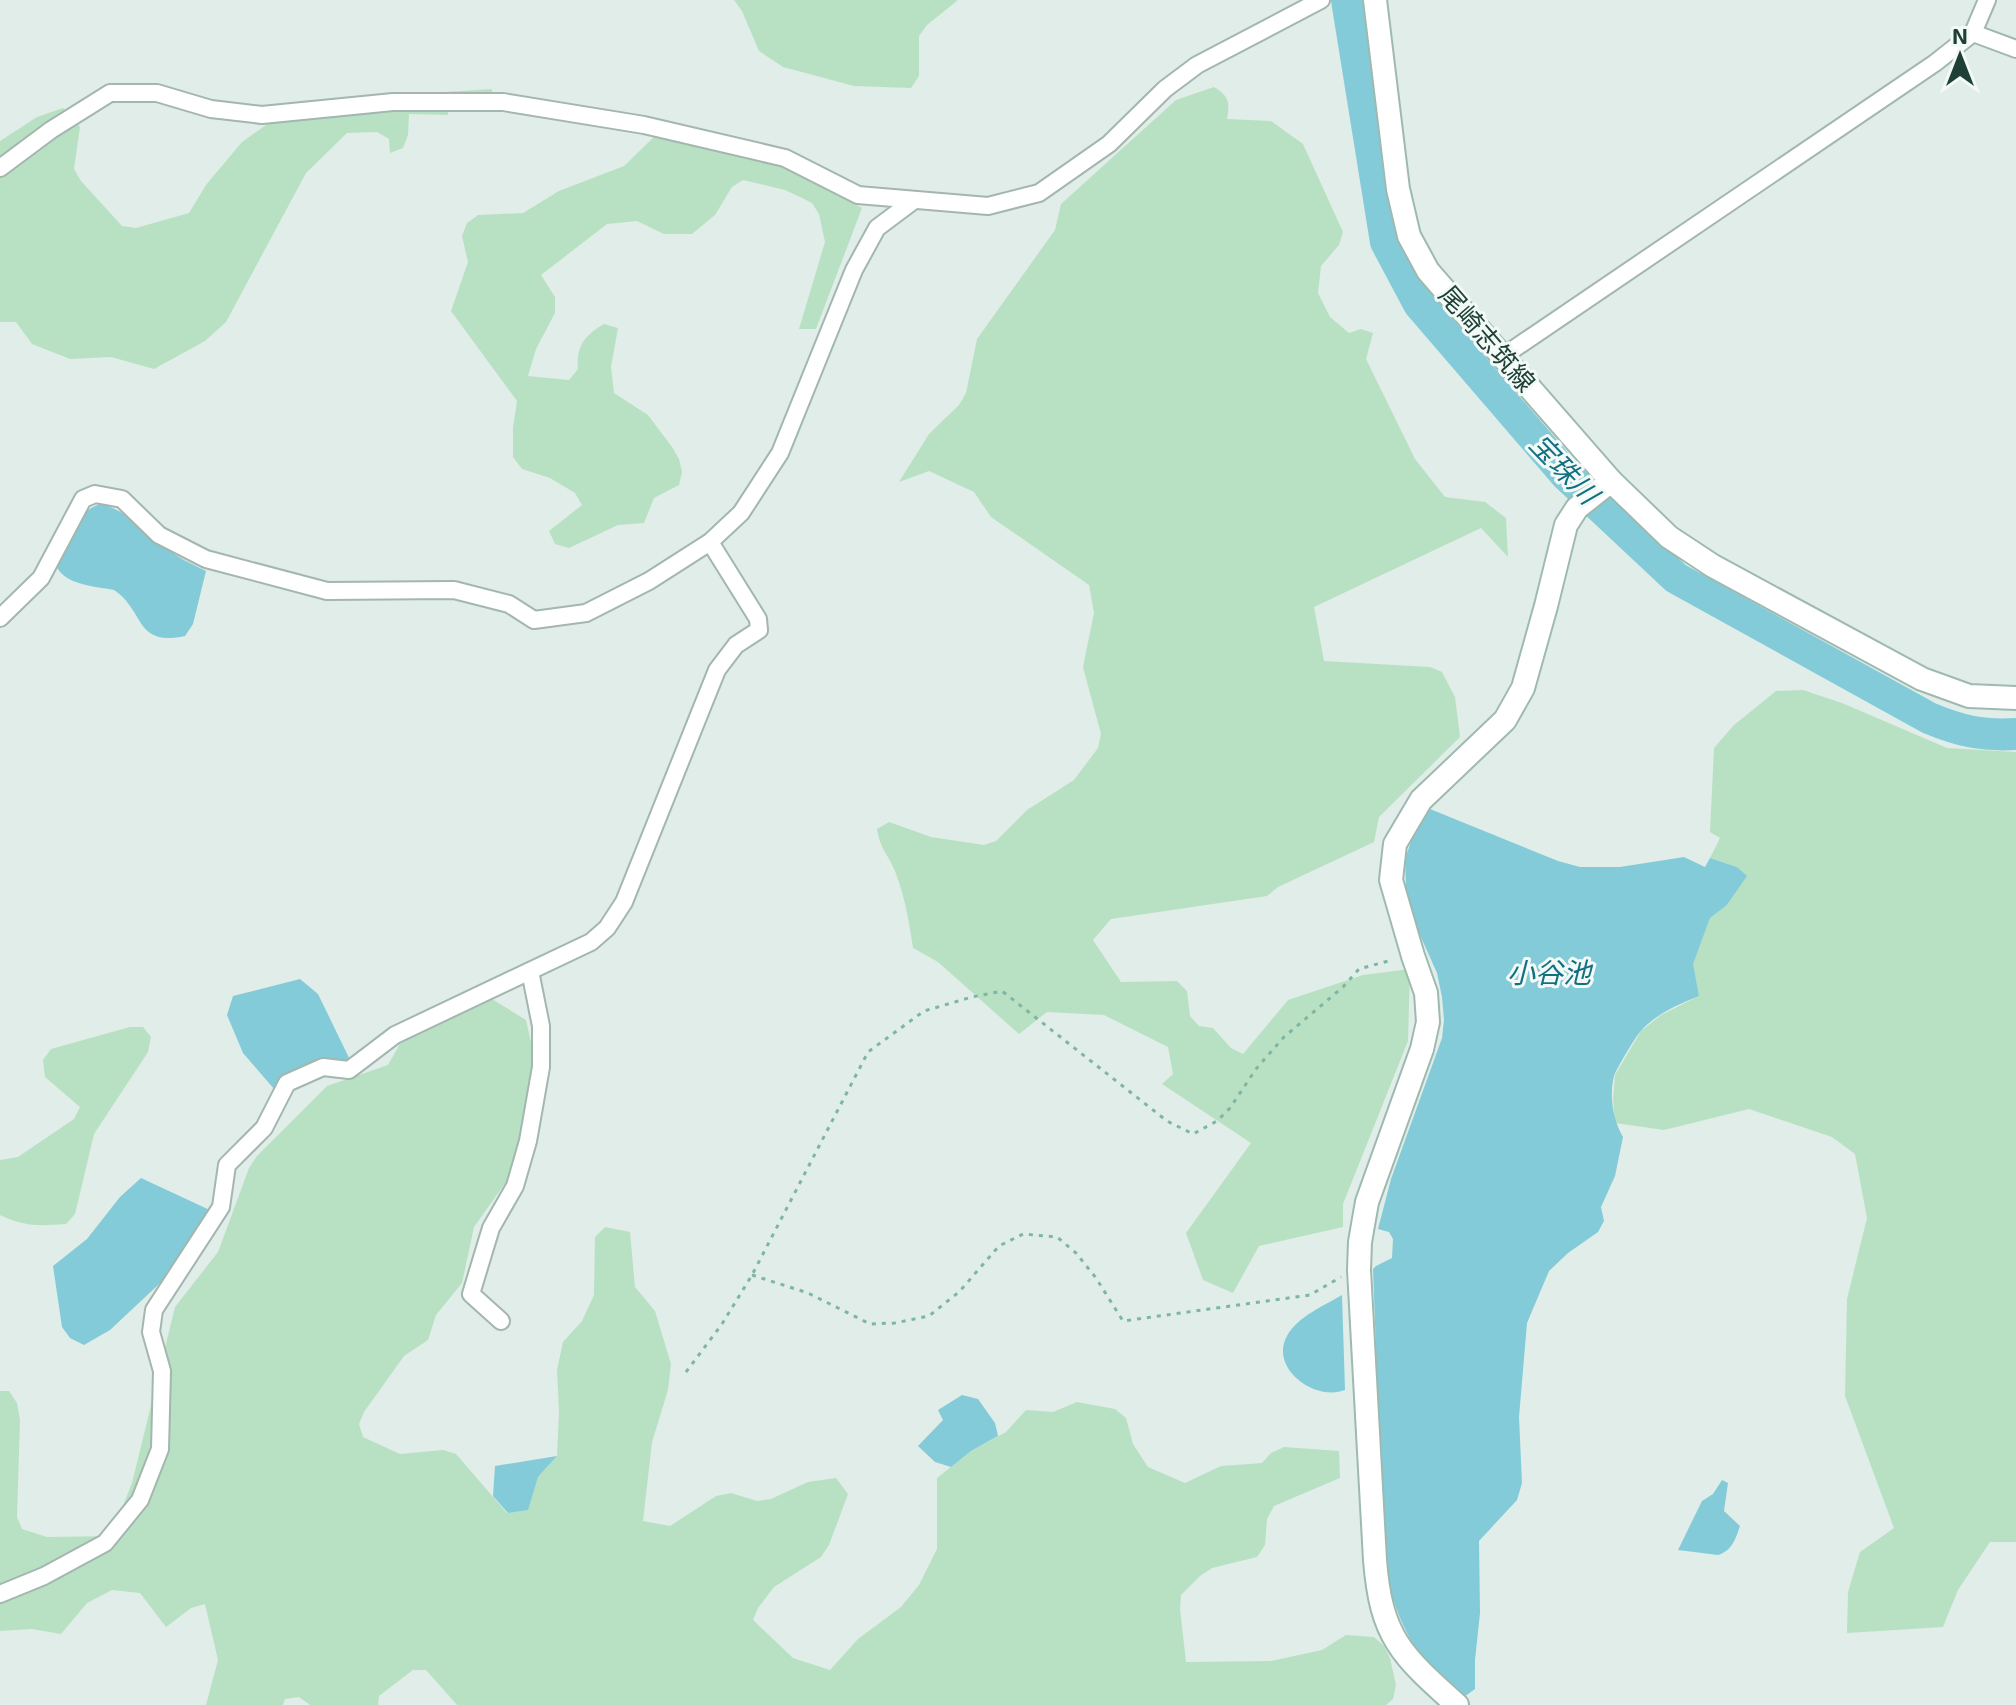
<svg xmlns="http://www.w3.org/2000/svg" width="2016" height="1705" viewBox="0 0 2016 1705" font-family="'Exo 2','Noto Sans JP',sans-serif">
  <rect width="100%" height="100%" fill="#e1ede8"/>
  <g fill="#b8e1c3">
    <path d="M734,0H958L927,25L919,36V76L911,88L854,86L783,67L759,51L742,11Z"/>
    <path d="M1214,87C1229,96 1230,102 1227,119L1271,121L1303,144L1343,232L1339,245L1321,266L1318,293L1330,317L1349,333L1361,329L1373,333L1366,359L1415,459L1445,497L1485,502L1506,518L1508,557L1481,528L1314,607L1324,661L1430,667L1442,672L1455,697L1460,737L1379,817L1374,842L1278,887L1267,896L1111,919L1093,940L1121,982L1177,981L1187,991L1190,1016L1199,1026L1213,1028L1231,1048L1243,1054L1288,1000L1363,975L1410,969L1408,1041L1343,1204V1227L1259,1246L1233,1293L1203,1280L1186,1233L1251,1143L1162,1084L1173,1074L1168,1047L1104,1015L1047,1012L1019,1034L938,962L913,948C909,921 905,897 895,871C888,854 880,849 877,829L889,822L931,837L984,845L996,841L1027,810L1074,780L1098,748L1101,734L1083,667L1094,613L1089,585L991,517L974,492L929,471L899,482L929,434L959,405L966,393L977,339L1055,230L1061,204L1176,100Z"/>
    <path d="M492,89V95L449,99L448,115L409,114L408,135L403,148L390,153L389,139L377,132L347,133L306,173L226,322L205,341L154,369L111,357L70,359L32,344L16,322H0V141L37,117L63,108L80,127L74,169L81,181L122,226L136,228L189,213L206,185L242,142L300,101Z"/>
    <path d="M655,136L778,161L862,208L816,329H799L825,242L819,214L812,203L798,196L785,190L743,180L732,187L715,215L692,234H664L637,221L607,224L541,275L555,297V313L536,349L528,376L569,380L578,369C576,346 585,335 604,324L618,328L611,367L614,393L648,415L672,447L679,459L682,472L679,485L654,498L644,523L618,525L569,548L555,544L549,531L582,505L575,493L550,478L522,469L513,457V428L517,401L451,311L468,262L462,236L467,223L478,215L523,213L559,191L624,166Z"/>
    <path d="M1803,690L1842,703L1947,748L2016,752V1542H1990L1958,1590L1943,1627L1847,1633L1848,1592L1860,1552L1894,1528L1845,1396L1847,1299L1867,1218L1855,1154L1832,1137L1749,1109L1664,1130L1615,1123L1613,1100L1615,1075L1641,1031L1661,1015L1699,996L1692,964L1710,918L1726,906L1737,867L1710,858L1720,838L1710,832L1714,748L1734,725L1776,691Z"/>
    <path d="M492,999L526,1020L532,1047L531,1102L516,1157L506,1182L474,1227L462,1283L436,1315L428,1340L404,1356L364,1412L359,1424L363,1437L400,1454L443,1450L456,1454L507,1513L527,1510L538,1477L557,1456L559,1411L557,1370L563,1342L582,1321L594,1295L595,1237L605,1227L630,1232L635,1287L655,1311L671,1364L668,1390L652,1442L643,1521L670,1526L716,1496L731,1493L757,1501L771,1499L808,1482L836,1478L848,1494L829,1545L821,1557L774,1587L758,1608L753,1620L793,1658L830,1670L858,1639L901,1607L919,1585L937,1549V1478L971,1451L1006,1432L1026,1410L1053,1412L1077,1402L1115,1409L1126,1418L1133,1444L1148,1467L1185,1483L1221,1466L1262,1463L1271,1453L1284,1447L1339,1451L1340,1478L1274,1506L1267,1519L1265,1545L1257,1557L1212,1568L1200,1576L1181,1595L1180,1609L1186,1662L1271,1661L1322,1650L1346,1635L1374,1637L1384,1646L1390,1658L1396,1685L1393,1699L1386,1705H457L426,1670H413L379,1696L378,1705H310L299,1697L285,1699L283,1705H206L218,1660L205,1604L191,1608L166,1627L140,1593L112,1590L87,1603L61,1634L32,1629L0,1631V1391H9L17,1403L20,1420L17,1517L22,1529L47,1537L111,1536L132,1483L175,1307L218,1252L249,1168L257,1156L327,1086L388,1065L406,1033Z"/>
    <path d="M130,1027H143L151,1037L148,1052L94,1134L75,1214L66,1224C37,1226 26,1227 0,1215V1160L18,1157L74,1119L80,1107L45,1077L43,1060L51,1049Z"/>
  </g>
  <g fill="#83cbd9">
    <path d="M101,504C127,510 146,533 166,548C178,558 192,564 206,571L193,624L185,636C134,647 145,610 114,590C94,586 62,585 55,563C67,542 76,510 101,504Z"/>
    <path d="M1430,809L1558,861L1580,867H1620L1684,857L1705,867L1710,858L1737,867L1747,876L1726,906L1710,918L1693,964L1699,996C1679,1004 1654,1015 1640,1032C1634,1039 1617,1068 1614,1076C1609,1096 1613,1120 1623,1137L1615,1176L1601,1207L1604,1221L1598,1232L1568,1253L1549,1271L1527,1323L1519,1417L1522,1483L1517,1500L1479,1541L1480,1613L1475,1660V1689L1464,1697C1453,1687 1441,1678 1431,1667C1405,1640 1392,1601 1384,1565L1373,1269L1376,1266L1392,1258L1393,1239L1389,1232L1378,1229L1391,1179L1442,1038L1444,1020L1442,997L1437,973L1407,906L1406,890L1405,859L1415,830Z"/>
    <path d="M300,979L318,994L353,1066H324L275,1090L243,1053L227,1015L233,996Z"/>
    <path d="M141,1178L214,1212L173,1271L110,1330L84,1345L70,1338L62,1327L53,1266L87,1239L120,1197Z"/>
    <path d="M1342,1295L1345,1390C1315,1402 1269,1368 1287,1336C1298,1316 1324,1306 1342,1295Z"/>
    <path d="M962,1395L978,1399L995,1423L998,1436L971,1451L951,1467L935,1462L918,1446L943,1420L938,1410Z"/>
    <path d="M557,1456L538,1477L528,1510L508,1513L493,1496L495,1466Z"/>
    <path d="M1722,1480L1728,1483L1724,1511L1740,1526C1736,1538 1732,1551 1718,1555L1678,1550L1702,1501L1713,1494Z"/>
  </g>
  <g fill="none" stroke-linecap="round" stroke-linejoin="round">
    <path stroke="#83cbd9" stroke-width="32" d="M1347,0L1386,242L1419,304L1566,475L1676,578L1929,718C1960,731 1982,736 2016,734"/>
    <g stroke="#a3b6af" stroke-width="20">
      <g id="street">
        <path d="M1973,33L2016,49"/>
        <path d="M0,168L51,130L110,93H157L211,109L262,115L393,102H503L644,125L785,158L858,195L988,206L1039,193L1109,144L1165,89L1197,65L1321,0"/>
        <path d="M1502,357L1935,63L1973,33L1987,0"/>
        <path d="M0,618L41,578L83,499L95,494L122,499L159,535L206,559L327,591L454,590L509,604L534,620L586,613L649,581L710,542L741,513L780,453L854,270L877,228L913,201"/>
        <path d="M501,1321L471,1294L491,1228L515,1186L528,1141L541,1067V1026L530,971"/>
        <path d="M0,1594L44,1576L105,1543L140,1500L160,1449L162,1371L151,1332L154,1310L221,1207L227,1165L264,1128L287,1083L323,1067L349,1070L395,1035L591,942L607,928L624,902L717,670L736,645L759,630L758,619L710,542"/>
      </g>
    </g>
    <g stroke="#9ebab0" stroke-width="26">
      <g id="secondary">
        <path d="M1375,0L1398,189L1409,236L1428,271L1611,481L1669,537L1713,566L1922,679L1969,696L2016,698"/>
        <path d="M1457,1705C1401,1655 1381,1637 1375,1560L1359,1270L1360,1242L1367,1202L1422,1049L1428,1022L1426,993L1413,956L1391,880L1395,844L1421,800L1505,720L1523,688L1546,606L1566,525L1577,508L1611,481"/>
      </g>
    </g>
    <g stroke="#7eb5a3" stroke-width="3" stroke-dasharray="4 6" stroke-linecap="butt">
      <path d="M752,1275L808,1293L870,1324L895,1323L929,1316L959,1292L999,1246L1023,1234L1057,1237L1076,1253L1096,1278L1123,1321L1310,1295L1341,1277"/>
      <path d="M686,1372L722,1324L752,1275L868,1052L924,1011L972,997L1002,991L1167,1121L1193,1134L1217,1121L1230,1108L1256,1069L1284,1037L1343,987L1359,969L1392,960"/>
    </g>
    <use href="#street" stroke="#fff" stroke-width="16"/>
    <use href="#secondary" stroke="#fff" stroke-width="22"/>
  </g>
  <g text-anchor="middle" stroke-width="6" stroke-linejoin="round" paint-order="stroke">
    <g font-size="26" fill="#1f4037" stroke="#f2f9f6">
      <text transform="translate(1487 339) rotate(49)" y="9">尾崎志筑線</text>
    </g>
    <g font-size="28" font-style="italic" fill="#137083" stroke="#f2f9f6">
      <text transform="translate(1564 469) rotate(46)" y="10">宝珠川</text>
      <text x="1549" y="983">小谷池</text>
    </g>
  </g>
  <g transform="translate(1960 56)" stroke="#f2f9f6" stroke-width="6" paint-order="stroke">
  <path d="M0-6L14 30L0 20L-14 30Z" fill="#1f4037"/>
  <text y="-12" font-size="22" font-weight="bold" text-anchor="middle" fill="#1f4037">N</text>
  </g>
</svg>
